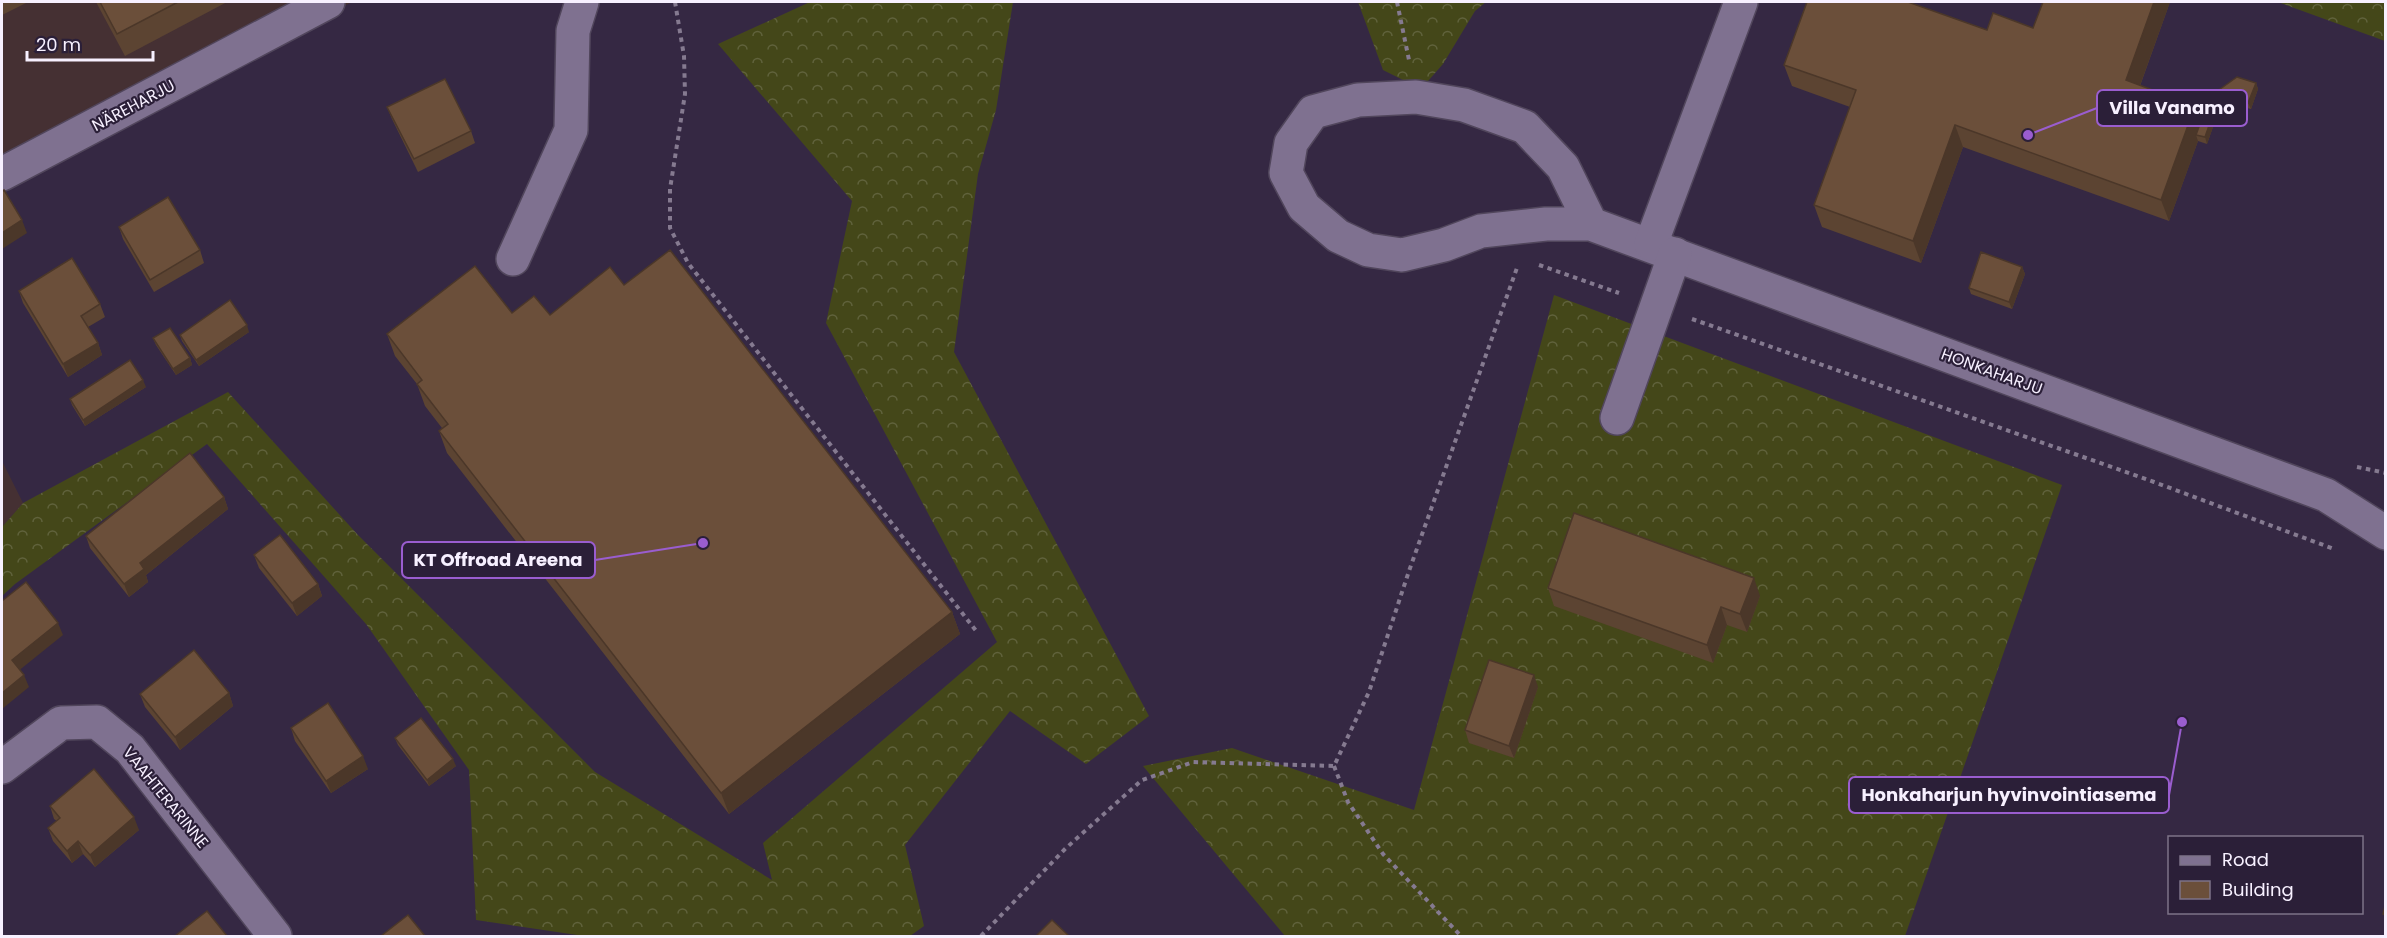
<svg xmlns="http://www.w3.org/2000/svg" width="2387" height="938" viewBox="0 0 2387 938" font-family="Poppins,sans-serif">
  <defs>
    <pattern id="forest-crowns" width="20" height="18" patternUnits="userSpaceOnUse" patternTransform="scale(1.5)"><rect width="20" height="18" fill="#444719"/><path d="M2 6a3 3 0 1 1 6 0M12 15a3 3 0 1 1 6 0" fill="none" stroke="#60623c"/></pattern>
  </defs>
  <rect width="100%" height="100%" fill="#352843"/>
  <g fill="#453033">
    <path d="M2,2H352L2,189Z"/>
    <path d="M2,461L23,503L2,527Z"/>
  </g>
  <g fill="url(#forest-crowns)">
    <path d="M810,2H1013L996,110L978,174L954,352L1149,716L1086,764L1010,711L905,845L924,926L910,936H584L476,920L469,770L366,624L207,444L15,584L2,596V527L23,503L228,392L358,535L595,772L772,880L763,843L997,642L826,323L852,201L718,44Z"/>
    <path d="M1358,2H1486L1475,11L1443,64L1421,89L1383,70Z"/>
    <path d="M2278,2H2385V41Z"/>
    <path d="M1554,295L2062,485L1905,936H1285L1143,766L1232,748L1414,810Z"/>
  </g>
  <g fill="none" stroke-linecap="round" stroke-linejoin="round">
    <g stroke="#51465c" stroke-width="36">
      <g id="minor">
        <path d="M2,174L328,2"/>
        <path d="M1591,224L1563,167L1525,127L1464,105L1416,97L1358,100L1313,112L1291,143L1286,173L1304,207L1338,236L1368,250L1402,255L1444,245L1481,231L1546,224H1591L2326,495L2386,533"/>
        <path d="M1651,244L1741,2"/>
        <path d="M513,259L571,130L573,31L582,2"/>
        <path d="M1617,418L1675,254"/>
        <path d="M2,767L61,723L97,722L130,749L275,936"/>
      </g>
    </g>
    <g stroke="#857a90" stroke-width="4" stroke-dasharray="4.5 4.5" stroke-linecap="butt">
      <path d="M675,2L684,56L685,94L670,189V228L688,263L977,632"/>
      <path d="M1397,2L1409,60"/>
      <path d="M1539,265L1619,293"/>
      <path d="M1692,319L2154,482L2334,549"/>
      <path d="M2357,467L2386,473"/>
      <path d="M1334,766L1348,802L1383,854L1461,936"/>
      <path d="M981,936L1065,849L1142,780L1193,762L1334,766L1369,692L1409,571L1518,265"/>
    </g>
    <use href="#minor" stroke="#7f7190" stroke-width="33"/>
  </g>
  <g fill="#5c4432">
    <path d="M2,2H28L2,15Z"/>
    <path d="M96,2H227L125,56Z"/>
    <path d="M2043,2H2170L2140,86L2195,107L2256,83L2258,89L2251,109L2243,107L2213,127L2207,144L2198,141L2169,221L1963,147L1921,263L1822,227L1814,205L1850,107L1792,86L1784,65L1987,30L2033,28Z"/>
    <path d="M387,107L471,131L475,143L418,172L392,119Z"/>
    <path d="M119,227L200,250L204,263L154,292L123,239Z"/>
    <path d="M2022,267L2025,274L2012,309L1971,294L1969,288Z"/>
    <path d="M624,285L952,612L960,634L729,814L447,453L439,431L442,428L425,406L417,384L395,356L387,334L512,313L550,315Z"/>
    <path d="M19,291L100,304L105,317L88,327L98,343L102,355L68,377L23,303Z"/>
    <path d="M249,332L199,366L182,341L180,335Z"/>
    <path d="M153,338L190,358L192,365L176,375L156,345Z"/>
    <path d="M146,387L85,426L72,405L70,399Z"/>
    <path d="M224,497L228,509L146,575L148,582L129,597L90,548L86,536Z"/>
    <path d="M254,555L318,584L322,596L297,616L259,568Z"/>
    <path d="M1548,588L1760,596L1747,632L1727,625L1713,663L1554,606Z"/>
    <path d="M1538,687L1514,758L1469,743L1465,730Z"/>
    <path d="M229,693L233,706L180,750L145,707L140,694Z"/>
    <path d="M291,728L368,769L331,793L295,741Z"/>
    <path d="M395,738L456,766L429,786L398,745Z"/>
    <path d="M50,806L139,830L95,867L83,854L72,863L53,841L48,828L57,821L54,819Z"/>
  </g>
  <g fill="#4b3729">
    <path d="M2154,2H2170L2134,102L2126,80Z"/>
    <path d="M2256,83L2258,89L2251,109L2248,103Z"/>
    <path d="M2240,100L2243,107L2213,127L2207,144L2205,137L2211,120Z"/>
    <path d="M2195,106L2203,128L2196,135L2198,141L2169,221L2161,200Z"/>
    <path d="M1955,125L1963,147L1921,263L1913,241Z"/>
    <path d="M22,220L27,233L2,249V233Z"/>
    <path d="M2022,267L2025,274L2012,309L2009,302Z"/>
    <path d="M247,325L249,332L199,366L196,360Z"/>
    <path d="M98,343L102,355L68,377L63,364Z"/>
    <path d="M190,358L192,365L176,375L173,369Z"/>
    <path d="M143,380L146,387L85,426L83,420Z"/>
    <path d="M224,497L228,509L146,575L148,582L129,597L124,584L140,563Z"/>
    <path d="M1754,578L1760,596L1747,632L1740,614Z"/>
    <path d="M318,584L322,596L297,616L292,603Z"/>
    <path d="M1721,607L1727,625L1713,663L1707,645Z"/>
    <path d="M952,612L960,634L729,814L721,793Z"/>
    <path d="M58,623L63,635L17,672L12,660Z"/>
    <path d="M24,675L29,687L2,709V693Z"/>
    <path d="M1534,675L1538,687L1514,758L1509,746Z"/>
    <path d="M229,693L233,706L180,750L175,737Z"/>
    <path d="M363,756L368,769L331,793L326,781Z"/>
    <path d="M453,759L456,766L429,786L427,780Z"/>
    <path d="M134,817L139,830L95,867L90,855Z"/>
    <path d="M78,841L83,854L72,863L67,851Z"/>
  </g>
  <g fill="#6b4f3a" stroke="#4b3729" stroke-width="1.5">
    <path d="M100,2H178L117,34Z"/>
    <path d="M1807,2H1908L1987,30L1993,13L2033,28L2043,2H2154L2126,80L2195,106L2161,200L1955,125L1913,241L1814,205L1856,90L1784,65Z"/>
    <path d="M2237,77L2256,83L2248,103L2240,100L2211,120L2205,137L2196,135L2201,121L2195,107Z"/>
    <path d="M445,79L471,131L414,159L387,107Z"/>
    <path d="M4,190L22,220L2,233V192Z"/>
    <path d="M168,197L200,250L150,280L119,227Z"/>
    <path d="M670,250L952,612L721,793L439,431L448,424L417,384L422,380L387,334L475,266L512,313L534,296L550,315L610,267L624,285Z"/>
    <path d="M1981,252L2022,267L2009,302L1969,288Z"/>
    <path d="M72,258L100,304L81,316L98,343L63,364L19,291Z"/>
    <path d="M230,300L247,325L196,360L180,335Z"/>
    <path d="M170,328L190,358L173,369L153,338Z"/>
    <path d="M130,360L143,380L83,420L70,399Z"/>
    <path d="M190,453L224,497L140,563L144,569L124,584L86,536Z"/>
    <path d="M1574,513L1754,578L1740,614L1721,607L1707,645L1548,588Z"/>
    <path d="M280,535L318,584L292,603L254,555Z"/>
    <path d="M26,582L58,623L12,660L24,675L2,693V601Z"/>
    <path d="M194,650L229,693L175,737L140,694Z"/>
    <path d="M1489,660L1534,675L1509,746L1465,730Z"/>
    <path d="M328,703L363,756L326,781L291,728Z"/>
    <path d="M421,718L453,759L427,780L395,738Z"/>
    <path d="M94,769L134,817L90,855L78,841L67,851L48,828L60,818L50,806Z"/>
    <path d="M2385,906V915L2383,914Z"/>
    <path d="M207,911L227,936H175Z"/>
    <path d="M408,915L425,936H381Z"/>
    <path d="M1052,920L1069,936H1036Z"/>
  </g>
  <g text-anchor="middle" stroke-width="4.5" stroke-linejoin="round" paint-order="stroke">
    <g font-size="16" fill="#f7f0ff" stroke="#2b1f38">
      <text transform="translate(133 105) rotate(-28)" y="6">NÄREHARJU</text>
      <text transform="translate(1992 371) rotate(20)" y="6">HONKAHARJU</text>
      <text transform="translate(166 797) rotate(51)" y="6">VAAHTERARINNE</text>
    </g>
  </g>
  <path fill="none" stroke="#9a5dcf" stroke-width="2" d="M2028 135L2097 108M703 543L595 560M2182 722L2169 795"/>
  <g fill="#9a5dcf" stroke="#2b1f38" stroke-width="2">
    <circle cx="2028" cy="135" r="6"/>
    <circle cx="703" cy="543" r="6"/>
    <circle cx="2182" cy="722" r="6"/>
  </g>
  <g fill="#2b1f38" stroke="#9a5dcf" stroke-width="2">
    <rect x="2097" y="90" width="150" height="36" rx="6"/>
    <rect x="402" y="542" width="193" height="36" rx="6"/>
    <rect x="1849" y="777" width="320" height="36" rx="6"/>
  </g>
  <g font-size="18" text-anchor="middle" font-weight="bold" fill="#f7f0ff">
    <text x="2172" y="114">Villa Vanamo</text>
    <text x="498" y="566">KT Offroad Areena</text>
    <text x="2009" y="801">Honkaharjun hyvinvointiasema</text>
  </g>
  <rect width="2387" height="938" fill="none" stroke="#f7f0ff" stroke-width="6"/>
  <rect x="2168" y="836" width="195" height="78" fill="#2b1f38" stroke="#7d7388" stroke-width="1.5"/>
  <rect x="2180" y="856" width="30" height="9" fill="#7f7190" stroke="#7d7388" stroke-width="1.5"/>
  <text x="2222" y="866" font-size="18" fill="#f7f0ff">Road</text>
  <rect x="2180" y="881" width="30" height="18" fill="#6b4f3a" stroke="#7d7388" stroke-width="1.5"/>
  <text x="2222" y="896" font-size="18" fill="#f7f0ff">Building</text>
  <path d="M27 51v9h126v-9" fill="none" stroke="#f7f0ff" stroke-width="3"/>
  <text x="36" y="51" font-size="18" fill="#f7f0ff" stroke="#2b1f38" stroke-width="4.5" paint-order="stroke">20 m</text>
</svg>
